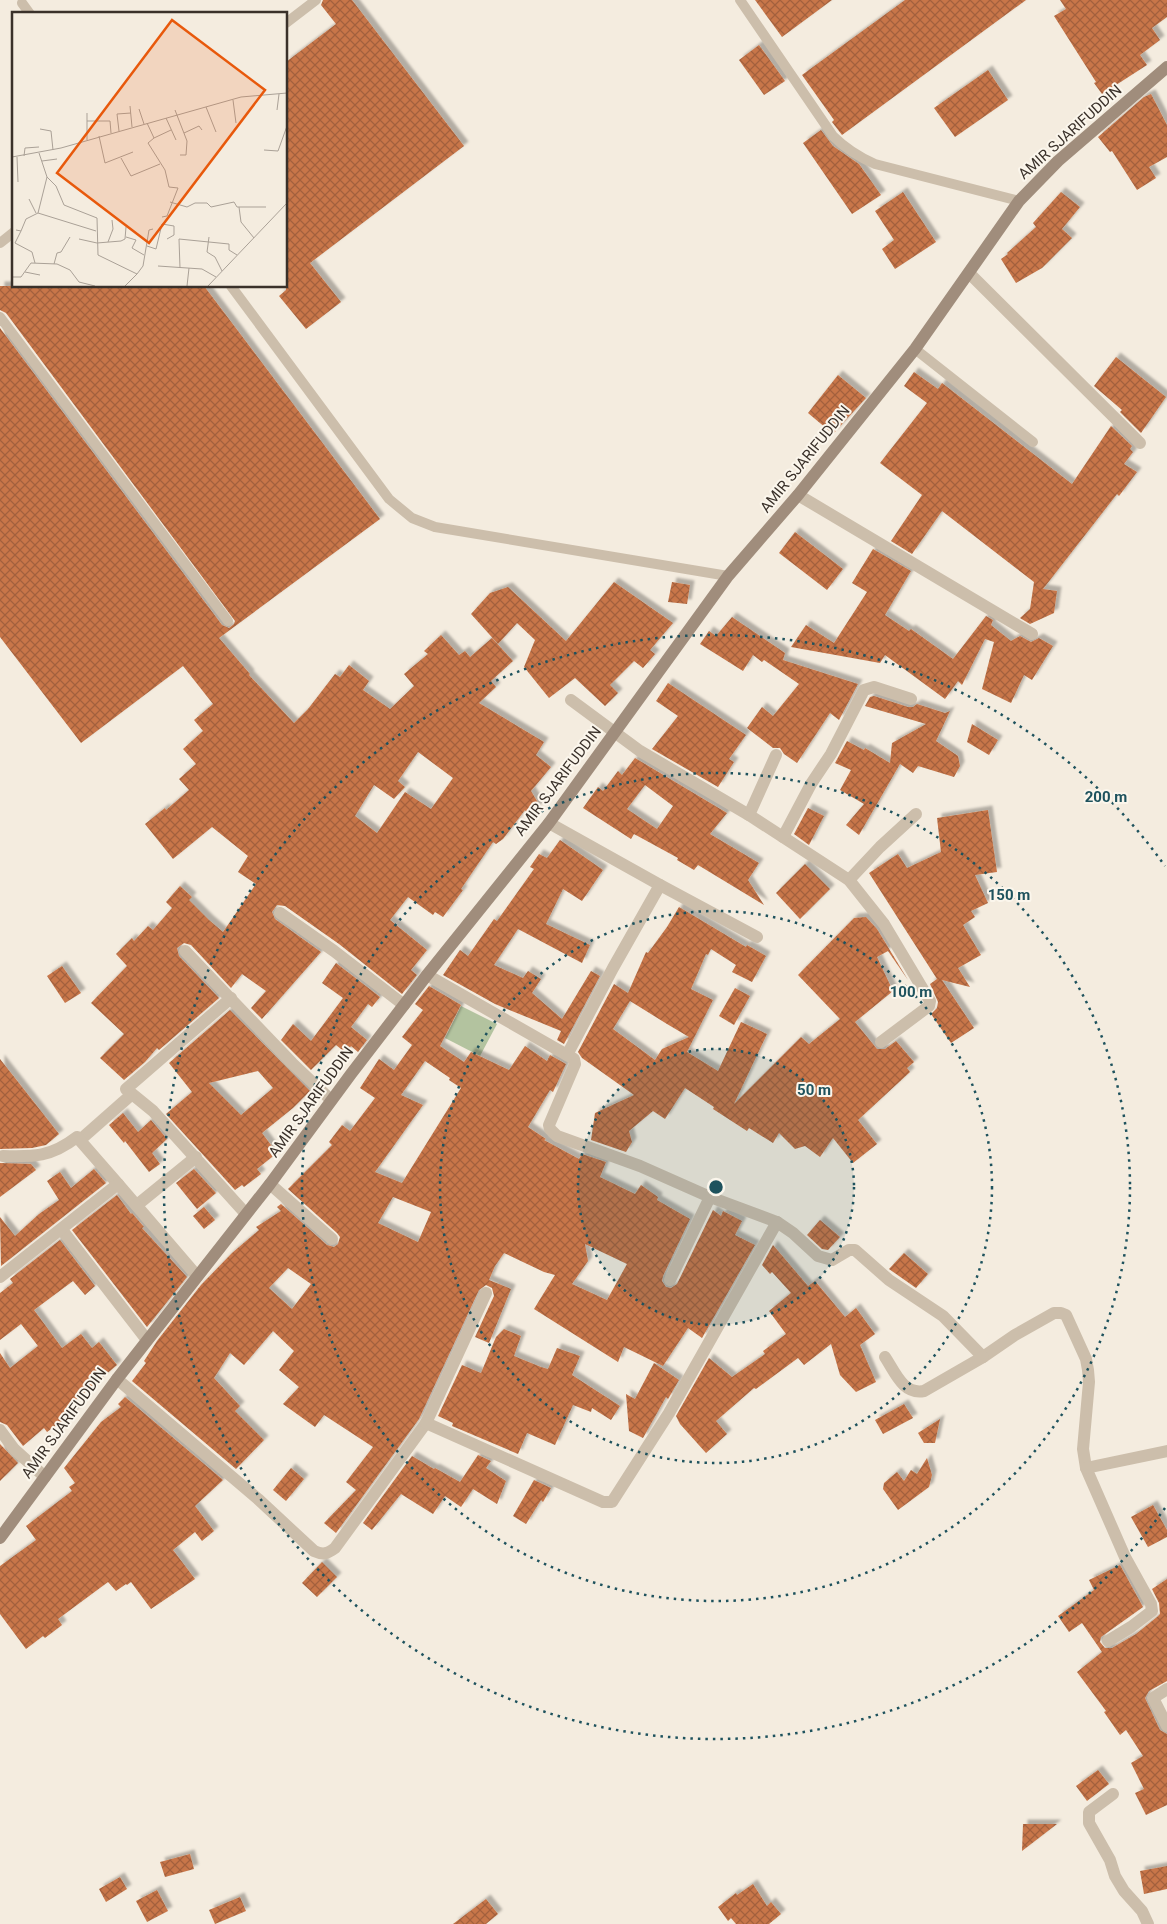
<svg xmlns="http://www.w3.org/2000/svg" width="1167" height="1924" viewBox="0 0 1167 1924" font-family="Roboto,sans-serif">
  <defs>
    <pattern id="building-cross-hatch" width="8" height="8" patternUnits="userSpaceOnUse" patternTransform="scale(1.25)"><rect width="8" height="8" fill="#c87649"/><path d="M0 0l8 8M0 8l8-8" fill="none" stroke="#a3613d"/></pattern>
    <filter id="shadow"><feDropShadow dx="4.5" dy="-4.5" stdDeviation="1" flood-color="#0004"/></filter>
  </defs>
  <rect width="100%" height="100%" fill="#f4ecdf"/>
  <path fill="#b3c39f" d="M461,1006L497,1024L480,1056L445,1038Z"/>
  <g fill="url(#building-cross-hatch)" fill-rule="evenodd" filter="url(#shadow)">
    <path d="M323,0H352L464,146L310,263L341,302L306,329L279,296L286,290V62L336,24L321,5Z"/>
    <path d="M755,0H832L782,37Z"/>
    <path d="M905,0H1026L842,135L832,122L834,120L802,75Z"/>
    <path d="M1060,0H1167V17L1152,28L1160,40L1140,55L1147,65L1102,94L1094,83L1096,82L1054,16L1066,9Z"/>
    <path d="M759,45L785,81L764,95L739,60Z"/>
    <path d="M988,70L1008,100L955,137L934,108Z"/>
    <path d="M1151,94L1167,125V157L1149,167L1156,178L1137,190L1112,151L1110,152L1098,137L1144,97Z"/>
    <path d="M821,130L833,146L859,164L881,195L852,214L803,143Z"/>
    <path d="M903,192L936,242L895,269L882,249L894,240L875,211Z"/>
    <path d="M1061,192L1080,207L1062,229L1072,238L1042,268L1016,283L1001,259L1008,254L1007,253L1036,227L1033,223Z"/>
    <path d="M0,286H204L380,519L219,638L250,674L249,675L294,723L308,709L335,674L340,677L349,665L369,681L363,690L390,709L414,686L404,674L428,654L424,651L441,635L459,655L465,651L470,657L492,638L513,661L491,681L496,687L479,703L544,742L536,755L551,767L531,791L540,806L527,814L525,810L503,839L496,844L493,842L461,889L463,890L443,917L435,912L433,915L408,897L390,920L427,950L411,970L417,975L402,994L339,944L285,906L277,905L272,912L275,919L321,952L262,1019L251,1008L266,991L242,974L231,988L191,945L184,943L177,948L179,956L219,998L159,1050L157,1048L145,1062L124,1080L100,1058L124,1034L91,1003L127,966L116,954L132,938L134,941L148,926L153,930L172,908L166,902L180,886L192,897L189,900L209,920L223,932L256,884L238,872L248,856L212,827L173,859L145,824L165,808L166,810L189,790L179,779L196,764L183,749L203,731L194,720L213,704L183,666L81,743L0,637V328L222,625L229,628L234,624L235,621L6,313L0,310ZM418,752L453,778L431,809L405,792L377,833L355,816L374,785L394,799L405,787L398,781Z"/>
    <path d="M1116,357L1166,397L1141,433L1120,412L1122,410L1094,386Z"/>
    <path d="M914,372L938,389L942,383L1072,484L1111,426L1132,446L1130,449L1133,452L1124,464L1137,472L1119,496L1117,494L1043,589L1057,591L1054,613L1030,624L1020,618L1030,609L1034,582L942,511L912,554L891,541L922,495L880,463L927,403L904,386Z"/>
    <path d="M838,375L866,398L833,434L808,413Z"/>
    <path d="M795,532L843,569L827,590L779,553Z"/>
    <path d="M873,549L911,571L885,615L909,631L911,629L953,659L986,616L993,620L991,625L1011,641L1020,636L1031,642L1039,638L1053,646L1032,680L1024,675L1011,703L982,689L994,642L985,639L962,685L958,681L945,699L885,655L880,663L791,647L806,625L834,643L867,592L852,583Z"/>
    <path d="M614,582L673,623L650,650L655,654L643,668L634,661L610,685L618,693L605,706L575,678L549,698L524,667L535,640L517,623L498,644L471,614L490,593L508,587L566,641Z"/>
    <path d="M672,582L690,585L687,604L668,602Z"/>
    <path d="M732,617L785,653L783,660L858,684L839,720L830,713L797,763L784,754L780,748H773L747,728L762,707L773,716L799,684L764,660L762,662L753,655L743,671L700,644L709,631L716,636Z"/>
    <path d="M668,683L746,735L729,759L734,762L718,787L652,749L678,716L656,701Z"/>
    <path d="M874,696L908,707H913L917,704L945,713L950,711L936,741L958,756L960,766L954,777L918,766L913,773L900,764L859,835L846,825L864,804L840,790L851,770L835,763L847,741L864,750L865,748L890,763L892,743L926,724L865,706L870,697Z"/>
    <path d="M972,724L998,740L989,755L967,742Z"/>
    <path d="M635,758L727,813L710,834L759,863L748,880L764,905L698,865L694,870L677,860L678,858L634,834L631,839L583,808L598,787L603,791L618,771L622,775ZM645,785L673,806L657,829L627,809Z"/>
    <path d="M808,808L824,816L809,845L794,834Z"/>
    <path d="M988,810L997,872L975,875L988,903L971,911L975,917L963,925L981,955L958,968L970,987L942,980L974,1028L951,1043L931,1014L937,1008L938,1002L930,984L937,979L869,873L898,854L907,868L941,852L937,818Z"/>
    <path d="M560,840L603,870L582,901L563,889L546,924L590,945L582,963L518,929L494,965L523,978L528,971L541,979L532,993L562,1019L591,971L600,976L564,1044L557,1040L561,1031L495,1004L443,975L460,950L468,956L494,919L497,921L534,869L530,867L539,854L547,858Z"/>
    <path d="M805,864L830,889L800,919L776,893Z"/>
    <path d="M679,907L746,947L747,945L766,956L752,982L732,972L736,965L711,949L708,955L706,954L691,989L713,1000L687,1052L718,1071L741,1022L767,1034L734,1104L801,1037L809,1044L840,1019L798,975L854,918L866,917L877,929L908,980L888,951L877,957L893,991L855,1022L877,1049H885L896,1041L914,1062L907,1068L910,1072L858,1120L877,1144L853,1163L833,1138L820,1157L805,1146L795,1149L779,1133L773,1143L749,1128L747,1131L713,1109L714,1107L685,1088L665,1119L653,1111L629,1131L632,1142L626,1152L591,1140L595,1113L634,1095L582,1058L578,1052L614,984L628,993L646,952L648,953L667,927ZM630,1001L667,1024L689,1037L662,1049L655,1060L613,1029Z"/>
    <path d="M336,963L380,997L372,1007L368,1004L351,1027L367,1040L358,1052L351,1046L346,1053L336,1045L311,1070L281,1040L293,1024L311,1041L343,998L322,983Z"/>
    <path d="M62,966L81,993L65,1003L47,976Z"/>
    <path d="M429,986L461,1005L440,1046L464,1062L471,1052L509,1070L525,1046L547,1061L550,1055L566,1064L553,1092L550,1090L528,1127L546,1139L544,1140L579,1159L582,1154L606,1162L600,1177L635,1194L641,1185L658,1197L657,1200L690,1219L663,1276L662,1281L666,1287L671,1288L677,1284L713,1210L721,1216L723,1211L742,1221L735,1235L755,1245L702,1338L688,1328L663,1366L624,1347L618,1362L534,1309L555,1275L544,1272L504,1253L495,1266L489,1280L511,1289L489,1343L475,1337L494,1296L492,1288L486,1285L479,1290L419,1419L336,1533L324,1523L356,1490L346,1482L373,1447L324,1415L315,1427L283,1404L299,1387L279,1370L294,1351L273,1331L244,1365L230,1353L214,1378L240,1406L235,1411L264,1440L236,1469L132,1381L146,1363L144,1361L157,1341L201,1285L232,1253L259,1230L256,1227L281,1211L277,1207L281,1204L327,1245L334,1247L338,1244L340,1237L337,1233L288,1189L332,1145L329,1142L342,1125L350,1131L375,1098L360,1088L379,1059L394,1070L412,1045L402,1037L423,1010L415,1004ZM425,1061L450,1078L449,1080L461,1088L402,1183L375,1172L423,1105L401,1095ZM393,1197L431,1212L418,1242L378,1223ZM585,1244L627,1264L607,1300L572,1284L588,1261ZM288,1268L311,1284L292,1309L269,1288Z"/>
    <path d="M735,988L750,996L734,1025L719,1016Z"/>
    <path d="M230,1010L310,1091L293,1108L262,1133L277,1153L257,1169L261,1174L244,1187L242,1185L235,1190L166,1114L192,1092L169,1063ZM258,1071L273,1088L241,1115L209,1083Z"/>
    <path d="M0,1059L59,1134L46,1145L32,1148L0,1149Z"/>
    <path d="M123,1113L138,1132L151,1120L167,1139L152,1153L160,1164L149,1172L125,1141L124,1143L109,1125Z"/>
    <path d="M0,1163L31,1164L36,1170L0,1197Z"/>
    <path d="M94,1169L106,1183L1,1266L0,1217L15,1236L39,1214L59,1200L47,1181L60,1172L71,1188Z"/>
    <path d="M194,1169L216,1193L197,1209L176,1183Z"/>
    <path d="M117,1195L131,1214L132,1213L144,1227L142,1228L187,1277L147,1327L72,1230Z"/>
    <path d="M204,1207L215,1220L204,1229L193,1216Z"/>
    <path d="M820,1220L840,1237L828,1250L822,1249L807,1235Z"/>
    <path d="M60,1240L95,1286L85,1295L73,1281L34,1310L62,1348L81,1334L92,1348L99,1342L117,1365L71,1404L76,1411L47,1432L44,1428L23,1446L7,1425L0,1422V1353L10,1368L38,1346L21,1324L0,1340V1293L13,1283L10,1279Z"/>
    <path d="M773,1245L808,1286L815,1281L845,1317L856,1308L875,1334L860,1345L876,1382L856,1392L840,1375L831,1344L804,1365L798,1358L756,1389L754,1388L716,1421L727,1434L706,1453L680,1424L676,1416L709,1358L732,1377L765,1354L763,1351L786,1334L769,1311L791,1293L772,1272L770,1274L762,1265Z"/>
    <path d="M904,1253L928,1274L916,1288L889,1269Z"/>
    <path d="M504,1329L521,1336L514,1356L541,1367L548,1369L557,1348L580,1356L572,1375L620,1406L611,1420L592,1408L591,1412L573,1405L555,1445L527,1433L518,1454L452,1426L453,1423L438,1416L462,1365L481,1373L496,1337Z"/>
    <path d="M654,1363L679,1380L668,1399L666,1397L643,1438L629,1431L626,1394L635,1399Z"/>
    <path d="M125,1397L223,1480L195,1506L214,1531L202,1541L195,1532L173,1550L195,1579L151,1609L131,1582L127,1585L126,1584L116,1591L108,1582L58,1619L62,1625L45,1638L43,1636L26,1649L0,1614V1566L36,1540L26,1526L72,1491L69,1487L75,1483L64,1468L101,1422L121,1407L118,1404Z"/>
    <path d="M904,1404L913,1418L883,1434L875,1420Z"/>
    <path d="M940,1419L935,1443H924L918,1433Z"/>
    <path d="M0,1444L18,1463L0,1481Z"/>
    <path d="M478,1455L491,1461L486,1468L506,1481L497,1504L473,1489L461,1507L445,1496L433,1514L401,1494L372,1530L363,1523L412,1456L434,1469L435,1468L460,1482Z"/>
    <path d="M927,1458L932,1475L929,1487L898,1510L883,1489L884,1483L897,1472L904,1481L911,1470L917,1474Z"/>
    <path d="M291,1468L304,1479L286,1501L273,1490Z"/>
    <path d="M534,1480L551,1488L543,1502L541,1500L526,1524L513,1516Z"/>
    <path d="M1153,1505L1167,1530V1537L1148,1547L1131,1517Z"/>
    <path d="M322,1562L337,1577L317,1597L302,1583Z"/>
    <path d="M1120,1565L1143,1607L1101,1637L1100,1642L1105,1648H1112L1136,1634L1157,1617L1160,1614L1159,1603L1152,1589L1167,1579V1681L1149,1691L1145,1698L1160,1730L1167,1734V1805L1146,1815L1135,1793L1144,1789L1131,1763L1143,1756L1126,1730L1120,1735L1104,1712L1106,1711L1077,1672L1102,1652L1082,1623L1069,1632L1058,1616L1094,1590L1089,1580Z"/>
    <path d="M1098,1770L1109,1784L1087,1801L1076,1786Z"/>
    <path d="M1023,1824H1057L1022,1851Z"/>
    <path d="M190,1854L194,1869L165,1877L160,1862Z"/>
    <path d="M1167,1866V1889L1144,1894L1140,1871Z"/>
    <path d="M120,1877L127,1889L106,1902L99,1889Z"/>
    <path d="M753,1884L767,1906L771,1902L781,1914L769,1924H736L731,1918L728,1921L718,1907L736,1893L737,1895Z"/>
    <path d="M157,1890L168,1911L147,1922L136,1901Z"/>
    <path d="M240,1897L246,1911L215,1924L209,1910Z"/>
    <path d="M486,1899L498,1914L486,1924H453Z"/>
  </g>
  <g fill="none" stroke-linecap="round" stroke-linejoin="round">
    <g stroke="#ccbeab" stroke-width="10">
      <path d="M740,0L833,136C846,149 859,157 875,164L1019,201"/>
      <path d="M22,3L30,14"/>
      <path d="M286,23L316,0"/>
      <path d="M0,243L14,232"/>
      <path d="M231,286L389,499L412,518L435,527L728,576"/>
      <path d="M0,317L228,621"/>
      <path d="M915,349L1033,442"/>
    </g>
    <g stroke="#ccbeab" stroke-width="12">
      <path d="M969,273L1140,443"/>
      <path d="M798,495L1032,634"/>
      <path d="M571,700L640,751L749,815L849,880L884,924L930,1001L929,1006L881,1042"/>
      <path d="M749,815L776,755"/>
      <path d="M549,823L660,885L757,937"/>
      <path d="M783,837L811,784L831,754L864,690L874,687L911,699"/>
      <path d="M849,880L880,847L916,814"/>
      <path d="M280,913L334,951L404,1005"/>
      <path d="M185,951L292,1063L331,1100"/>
      <path d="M427,975L574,1059L575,1064L549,1125L550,1129L557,1136L640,1166L710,1197L777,1222L793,1233L818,1256L832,1260L849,1250H855L889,1280L943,1316L983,1357L1015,1335L1054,1313H1061L1066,1315L1086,1359L1088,1370L1089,1382L1083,1449L1086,1468L1125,1557L1151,1604L1152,1611L1131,1627L1108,1641"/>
      <path d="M231,998L126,1089L153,1111L246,1214"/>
      <path d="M567,1055L613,968L660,885"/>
      <path d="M80,1140L131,1095"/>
      <path d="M3,1156C34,1157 51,1157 77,1137L118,1184"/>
      <path d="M270,1184L332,1239"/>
      <path d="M137,1205L196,1157"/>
      <path d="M62,1230L147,1340"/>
      <path d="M0,1277L118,1184L197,1276"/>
      <path d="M670,1280L710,1197"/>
      <path d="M885,1357C895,1372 903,1395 924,1391L983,1357"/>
      <path d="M117,1379L258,1499L314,1551C323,1555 327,1554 335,1548L426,1423L486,1293"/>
      <path d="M426,1423L603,1502H612L669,1413L777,1222"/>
      <path d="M0,1430L14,1449L45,1477"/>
      <path d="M1086,1468L1167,1451"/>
      <path d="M1167,1689L1153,1698L1167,1726"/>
      <path d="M1113,1794L1089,1812V1823L1110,1860L1115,1876L1124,1891L1142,1911L1148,1924"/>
    </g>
    <path stroke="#a08d7c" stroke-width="12" d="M0,1538L117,1379L270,1184L351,1074L427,975L549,823L728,576L798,495L915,349L1019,201L1058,161L1167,67"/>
  </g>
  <circle cx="716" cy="1187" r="138" fill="#1e525d" fill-opacity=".12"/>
  <g fill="none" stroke="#1e525d" stroke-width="2.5" stroke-dasharray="2.5 5">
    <circle cx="716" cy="1187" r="138"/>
    <circle cx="716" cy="1187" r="276"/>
    <circle cx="716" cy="1187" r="414"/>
    <path d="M1165 1508A552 552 0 1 1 1165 866"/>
  </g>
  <g text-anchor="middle" stroke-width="4" stroke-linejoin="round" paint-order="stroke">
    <g font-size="15" fill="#3a312a" stroke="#fbf6ec">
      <text transform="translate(1070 132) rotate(-42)" y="5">AMIR SJARIFUDDIN</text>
      <text transform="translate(805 459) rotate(-51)" y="5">AMIR SJARIFUDDIN</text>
      <text transform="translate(558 781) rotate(-53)" y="5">AMIR SJARIFUDDIN</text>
      <text transform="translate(311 1102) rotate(-54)" y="5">AMIR SJARIFUDDIN</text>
      <text transform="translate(64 1423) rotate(-54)" y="5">AMIR SJARIFUDDIN</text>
    </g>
  </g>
  <g transform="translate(12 12)">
    <rect width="275" height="275" fill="#f4ecdf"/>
    <path fill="none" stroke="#aaa197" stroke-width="1" d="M221,88L224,111M118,94L120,115M194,95L204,120M127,97L132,112M163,98L175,129L174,143H168M265,98L267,82M75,101V128M154,106L164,128M75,109H98L99,121M135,111L142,126L136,131L153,158L157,175L166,176L155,204L150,205M28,117L39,119L41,138M107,119L105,102L119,101M172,121L187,114L190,118M87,124L93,151L121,140M142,126L159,118M252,138L266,139L275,114M27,141L35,165L44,174L52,193L85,206L86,243L125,262L113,274M12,144L13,136L27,135M0,145L49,136L229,85L275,81M5,145L6,170M109,146L119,164L148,152M30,149L45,147M35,165L26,201L84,219M17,187L24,201M158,190L175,195L183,191H195L199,195L222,190L225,195H254M227,195L229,210L242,226M4,218L9,219L3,231L20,240L23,251M9,219L14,207L26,201M114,225L124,228L120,236L132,243M197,225L195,240L203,245L210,259M67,227L85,231L109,229L113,227L114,215M96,230L101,217L100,208M135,234L144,237L150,212L162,214V223L155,227M42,252L45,241L49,240L58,225M146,254L190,257L204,265M168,256L167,227L217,232V238L225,243M13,260L28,263M125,262L131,254L137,218L141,217M0,265H9L19,251L45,252L58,258L67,270L83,274M175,274L177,256M196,274L275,191"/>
    <path fill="#e8590c" fill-opacity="0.15" stroke="#e8590c" stroke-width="2.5" d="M160,8L253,78L137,231L45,161Z"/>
    <rect width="275" height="275" fill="none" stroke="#3a312a" stroke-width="2.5"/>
  </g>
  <circle cx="716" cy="1187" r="8" fill="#1e525d" stroke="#fbf6ec" stroke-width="2.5"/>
  <g font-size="15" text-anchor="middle" font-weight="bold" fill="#1e525d" stroke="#fbf6ec" stroke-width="4" stroke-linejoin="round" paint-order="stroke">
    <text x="1106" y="802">200 m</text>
    <text x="1009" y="900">150 m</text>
    <text x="911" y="997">100 m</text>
    <text x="814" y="1095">50 m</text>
  </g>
</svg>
